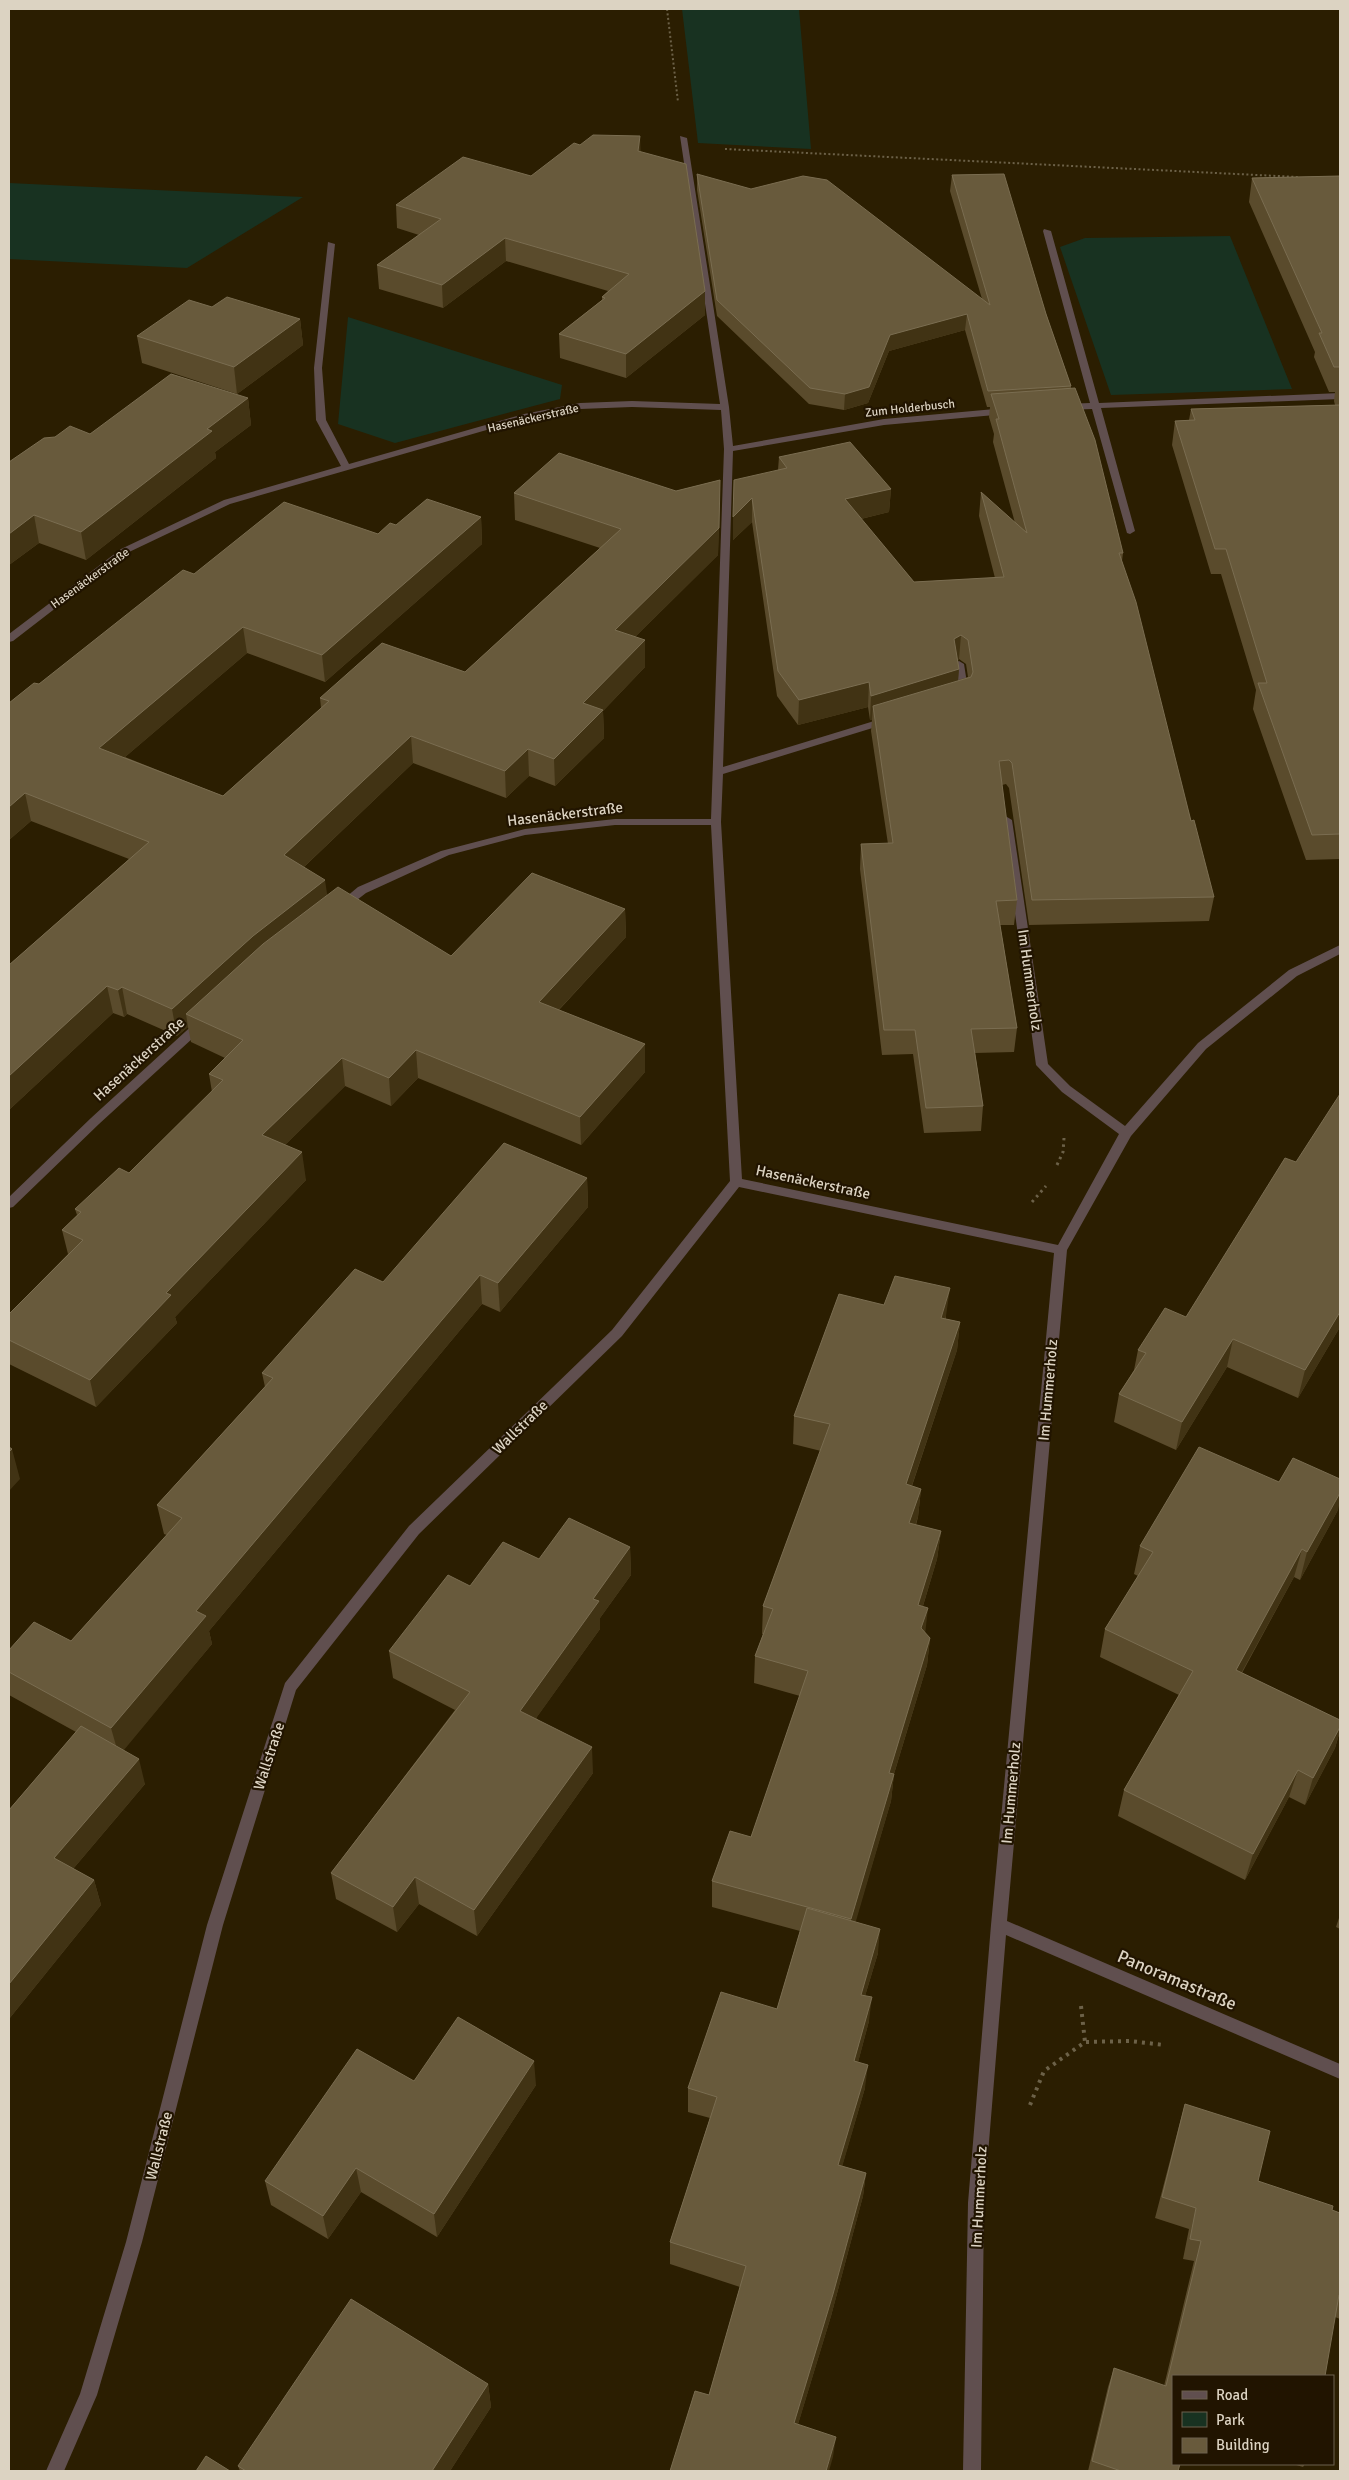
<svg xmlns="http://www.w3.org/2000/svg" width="1349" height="2480" viewBox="0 0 1349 2480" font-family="Signika,sans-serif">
  <rect width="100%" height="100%" fill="#2b1e01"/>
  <g fill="#183221">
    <path d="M682,9H799L811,149L698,143Z"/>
    <path d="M9,183L303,197L187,268L9,259Z"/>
    <path d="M1230,236L1292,389L1111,395L1060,247L1085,238Z"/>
    <path d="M348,317L562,385L560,399L395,443L338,424Z"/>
  </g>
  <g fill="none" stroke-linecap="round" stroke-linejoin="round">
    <g stroke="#6c6148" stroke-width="2" stroke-dasharray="2 2.5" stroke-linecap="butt">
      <path d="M667,9L678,102"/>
      <path d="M725,149L1298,177"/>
    </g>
    <g stroke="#6c6148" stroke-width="3" stroke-dasharray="2.5 4" stroke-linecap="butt">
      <path d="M1057,1165L1063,1152L1064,1138"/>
      <path d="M1032,1202L1046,1186"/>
    </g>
    <g stroke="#6c6148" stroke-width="4" stroke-dasharray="3 5" stroke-linecap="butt">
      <path d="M1081,2006L1085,2042"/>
      <path d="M1030,2105L1044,2071L1085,2042L1130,2041L1164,2045"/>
    </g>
    <g fill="#604f4f" fill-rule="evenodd">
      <path d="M680,136L687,138L729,407L733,446L884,419L1006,408L1010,411L1006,414L884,425L733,451L723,767L884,718H892L893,720L892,722L723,774L721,822L742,1179L1058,1245L1119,1134L1062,1092L1036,1065L1002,820L1003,818L1007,817L1012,820L1048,1064L1070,1086L1125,1126L1198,1043L1289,970L1340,945V954L1297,976L1206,1049L1131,1136L1067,1250L1007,1921L1340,2064V2079L1006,1935L984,2203L981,2471H963L968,2203L991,1925L1054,1253L739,1187L622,1336L419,1534L296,1690L223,1925L142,2242L97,2395L64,2471H46L80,2394L126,2242L207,1925L285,1683L409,1526L612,1330L730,1181L711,825H615L525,835L449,855L366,893L344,910H336L334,907L358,887L441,851L525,829L615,819H711L724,449L721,410L632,407L580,409L528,418L230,504L127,553L13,641L9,642V634L121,549L224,500L341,466L316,420L314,368L328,242L335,244L322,368L326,420L349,464L524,414L580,403L632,401L720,404Z"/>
      <path d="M1044,229L1051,231L1099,403L1340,393V399L1101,408L1135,531L1130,534L1127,533L1092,409L1065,410L1061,407L1065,404L1090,403L1043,231Z"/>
      <path d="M959,661L964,664L969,696L964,699L959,696L954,664Z"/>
      <path d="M201,1020L207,1024L205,1027L99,1124L13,1207L9,1208V1197L91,1118L197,1021Z"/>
    </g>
  </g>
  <g fill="#5a4b2c" fill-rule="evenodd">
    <path d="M580,145L640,152L705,291V315L626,378L560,358L559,334L602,300V297L608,291L506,261L443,308L379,289L377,265L419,235L397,228L396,205L531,176Z"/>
    <path d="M697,174L982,299L950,191L952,175L1046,314L1071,386V388L1123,553L1122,561L1191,821L1214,897L1209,921L1029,925L1009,788L1006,784L1002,785L1017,900L1014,925H1000L1017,1028L1014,1052L975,1053L983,1106L981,1131L924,1133L913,1054L882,1055L860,869L861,844H888L871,731L872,720H870L868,707L798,725L777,696L752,522L733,540V517L778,470L779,457L891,489L889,512L861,519L914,582L995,578L979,516L981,492L1015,523L993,442L994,434L989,417L990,407H987L965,330L889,351L868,403L844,410L809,404L717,316L697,190ZM959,659L966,664L968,677L958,680L959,669L958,660Z"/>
    <path d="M1340,176V859L1306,860L1253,709L1256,690L1221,574H1211L1172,445L1175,421L1189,420L1191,409L1335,405L1334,401L1335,392H1329L1314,357L1315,352L1249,202L1252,178Z"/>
    <path d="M212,307L300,319L303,345L237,394L142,363L137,336Z"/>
    <path d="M248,398L251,425L215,452L216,458L86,560L39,543L9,565V462L90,434Z"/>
    <path d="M720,480L718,555L635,637L645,640V667L603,711L604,738L555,786L529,776L506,798L413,763L304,867L327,895L451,956L625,909L626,937L559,1010L645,1072L581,1145L418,1078L391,1106L345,1086L285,1145L306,1180L175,1317L177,1323L96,1407L9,1364V1314L68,1254L62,1230L77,1215L75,1209L129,1173L212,1092L209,1074L225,1058L191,1042L188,1027L177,1036L127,1014L124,1017L113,1013L9,1110V965L129,859L31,821L9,840V703L39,684L194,574L378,534L396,525L481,517L482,544L325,682L247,653L125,757L223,796L321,708L320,698L465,672L600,548L515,520L514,493L676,491Z"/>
    <path d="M1296,1162L1340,1327L1298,1398L1227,1367L1176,1450L1114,1422L1119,1394L1134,1370L1138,1350L1186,1317Z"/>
    <path d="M587,1178L588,1207L500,1312L482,1304L209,1631L212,1644L123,1750L145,1784L73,1869L94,1880L101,1905L9,2019V1810L76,1732L9,1695V1650L71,1641L167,1535L164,1534L157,1505L265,1387L262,1373L383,1282Z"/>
    <path d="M884,1305L946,1316V1319L960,1322L957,1350L912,1486L921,1489L918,1517L916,1525L941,1531L937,1559L923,1606L925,1633L930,1638L927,1665L894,1774L891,1801L855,1922L878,1953L865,1996L869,2021L858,2062L865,2088L842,2166L866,2173L863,2196L831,2316L798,2424L833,2457L709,2395L740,2287L670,2264V2242L710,2118L688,2112V2088L777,2009L800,1931L712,1907V1881L751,1837L800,1696L754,1683L755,1656L763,1634H762L763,1606L821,1451L793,1444L794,1416Z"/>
    <path d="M1338,1510L1300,1580L1294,1577L1242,1673L1340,1720V1731L1335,1748L1305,1805L1289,1797L1245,1880L1118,1816L1124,1790L1179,1695L1100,1657L1105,1629L1138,1576L1134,1574L1140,1546Z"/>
    <path d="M630,1547L631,1575L600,1618V1629L536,1718L593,1773L477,1936L419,1904L397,1932L336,1899L331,1873L455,1710L393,1678L389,1651L470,1586L539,1559Z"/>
    <path d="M1340,1915V1929L1336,1927Z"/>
    <path d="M414,2081L536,2085L437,2237L361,2192L328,2239L271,2205L265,2181Z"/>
    <path d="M1185,2104L1258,2181L1340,2213V2319L1335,2317L1173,2376L1178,2471H1088L1108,2387L1114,2368L1164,2386L1194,2261L1183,2259L1189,2229L1155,2218L1179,2126Z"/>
    <path d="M488,2384L491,2407L450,2471H240L238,2466Z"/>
    <path d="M1293,2464H1305L1303,2467Z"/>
  </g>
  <g fill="#413314">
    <path d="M640,136L641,159L638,151Z"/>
    <path d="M505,238L506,261L443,308L442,285Z"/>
    <path d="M705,291V315L626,378V354Z"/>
    <path d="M967,314L965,330L889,351L868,403L844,410L845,394L890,335Z"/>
    <path d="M300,319L303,345L237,394L234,367Z"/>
    <path d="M248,398L251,425L215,452L216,458L86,560L81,532L207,429Z"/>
    <path d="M720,480L718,555L615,657V630Z"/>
    <path d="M891,489L889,512L844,523L845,499Z"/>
    <path d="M752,498V522L733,540V517Z"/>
    <path d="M34,515L39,543L9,565V534Z"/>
    <path d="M481,517L482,544L325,682L322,655Z"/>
    <path d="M243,627L247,653L104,775L99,748Z"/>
    <path d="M961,635L959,659L952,663L954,639Z"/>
    <path d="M645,640V667L603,711L604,738L555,786L554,759L583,703Z"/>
    <path d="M959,669L957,694L873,706L872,720H870L871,696Z"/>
    <path d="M869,682L868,707L798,725L799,700Z"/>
    <path d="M411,736L413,763L288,882L284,855Z"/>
    <path d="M528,749L529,776L506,798L505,771Z"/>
    <path d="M25,793L31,821L9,840V807Z"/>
    <path d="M325,880L329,907L186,1014L188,1027L177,1036L172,1009L253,936Z"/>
    <path d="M625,909L626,937L540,1030L539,1002Z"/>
    <path d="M107,986L113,1013L9,1110V1076Z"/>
    <path d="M122,987L127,1014L124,1017L118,990Z"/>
    <path d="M645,1044V1072L581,1145L580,1117Z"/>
    <path d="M416,1050L418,1078L391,1106L389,1078Z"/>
    <path d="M342,1058L345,1086L267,1163L262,1135Z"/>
    <path d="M302,1152L306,1180L175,1317L177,1323L96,1407L90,1380L166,1293Z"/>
    <path d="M587,1178L588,1207L500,1312L498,1283Z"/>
    <path d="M480,1275L482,1304L209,1631L212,1644L119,1756L111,1728L196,1611Z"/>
    <path d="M950,1288L946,1316L938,1346L941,1318Z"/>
    <path d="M1340,1312V1327L1298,1398L1305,1370Z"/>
    <path d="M960,1322L957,1350L903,1512L906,1484Z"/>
    <path d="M1233,1339L1227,1367L1176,1450L1182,1422Z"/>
    <path d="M12,1449L20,1479L9,1491V1452Z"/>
    <path d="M921,1489L918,1517L906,1551L909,1523Z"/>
    <path d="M1340,1493V1502L1338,1510L1300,1580L1307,1552Z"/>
    <path d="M941,1531L937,1559L915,1632L918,1605Z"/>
    <path d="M630,1547L631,1575L600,1618V1629L522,1738L520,1711L593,1599Z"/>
    <path d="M1302,1549L1294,1577L1228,1697L1236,1670Z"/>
    <path d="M928,1608L925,1635L921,1628Z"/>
    <path d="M930,1638L927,1665L886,1800L889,1773Z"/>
    <path d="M1340,1727V1731L1335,1748L1305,1805L1313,1778Z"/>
    <path d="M592,1747L593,1773L477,1936L474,1910Z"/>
    <path d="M139,1759L145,1784L62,1882L54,1858Z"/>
    <path d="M1298,1770L1289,1797L1245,1880L1253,1854Z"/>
    <path d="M894,1774L891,1801L849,1945L851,1919Z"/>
    <path d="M415,1877L419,1904L397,1932L393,1907Z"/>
    <path d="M94,1880L101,1905L9,2019V1984Z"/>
    <path d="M880,1929L878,1953L858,2019L861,1995Z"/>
    <path d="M872,1997L869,2021L852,2085L854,2061Z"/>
    <path d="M534,2061L536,2085L437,2237L434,2214Z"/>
    <path d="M868,2065L865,2088L836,2188L838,2165Z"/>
    <path d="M356,2168L361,2192L328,2239L323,2216Z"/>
    <path d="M866,2173L863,2196L831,2316L792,2444L794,2423Z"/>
    <path d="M488,2384L491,2407L450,2471H432Z"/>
    <path d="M836,2437L833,2457L829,2471H826Z"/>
  </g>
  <g fill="#685a3c" stroke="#7a6d51">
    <path d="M593,135L640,136L638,151L686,164L705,291L626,354L559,334L605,298L602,297L629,274L505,238L442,285L377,265L441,219L396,205L463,157L531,176L574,143L580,145Z"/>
    <path d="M697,174L751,189L803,176L827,180L990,305L952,175L1004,174L1046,314L1071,386L988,391L967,314L890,335L869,387L845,394L810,388L717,300Z"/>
    <path d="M1340,176V367H1334L1319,333H1322L1252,178Z"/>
    <path d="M227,297L300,319L234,367L137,336L189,300L212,307Z"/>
    <path d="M171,374L248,398L207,429L212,431L81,532L34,515L9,534V462L44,438L55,437L70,426L90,434Z"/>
    <path d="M1075,388L1095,440L1123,553H1119L1136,602L1191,821L1194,820L1214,897L1032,900L1012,763L1009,760L999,761L1017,900L996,901L1017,1028L971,1029L983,1106L926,1108L915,1030H884L861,844L893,843L873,706L971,677L973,672L968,640L961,635L954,639L959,669L871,696L869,682L799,700L778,671L752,498L733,517L734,480L787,468L779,457L850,442L891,489L845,499L914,582L1004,577L981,492L1027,533L996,419H999L991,394Z"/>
    <path d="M1340,405V834L1312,835L1258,683H1267L1226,549H1215L1175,421L1195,420L1191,409Z"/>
    <path d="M559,453L676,491L720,480L719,528L615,630L645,640L583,703L603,710L554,759L528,749L505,771L411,736L284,855L325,880L253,936L172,1009L122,987L118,990L107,986L9,1076V965L149,842L25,793L9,807V703L34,683L39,684L183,570L194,574L284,502L378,534L390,523L396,525L427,499L481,517L322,655L243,627L99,748L223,796L329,701L320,698L382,643L465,672L621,529L514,493Z"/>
    <path d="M532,873L625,909L539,1002L645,1044L580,1117L416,1050L389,1078L342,1058L262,1135L302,1152L166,1293L171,1295L90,1380L9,1340V1314L83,1240L62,1230L81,1212L75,1209L119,1168L129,1173L223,1080L209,1074L243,1040L186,1014L263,944L338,887L451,956Z"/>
    <path d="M1340,1094V1312L1305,1370L1233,1339L1182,1422L1119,1394L1146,1353L1138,1350L1165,1308L1186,1317L1285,1158L1296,1162Z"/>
    <path d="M504,1143L587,1178L498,1283L480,1275L196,1611L206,1616L111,1728L9,1672V1650L34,1622L71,1641L182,1518L157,1505L273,1378L262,1373L355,1269L383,1282Z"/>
    <path d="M895,1276L950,1288L941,1318L960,1322L906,1484L921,1489L909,1523L941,1531L918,1605L928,1608L921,1628L930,1638L889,1773L894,1774L851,1919L712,1881L730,1831L751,1837L808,1671L755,1656L773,1609L763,1606L830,1424L794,1416L839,1294L884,1305Z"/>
    <path d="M9,1447L12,1449L9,1452Z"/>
    <path d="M1199,1447L1279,1482L1293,1458L1340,1479V1493L1307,1552L1302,1549L1236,1670L1340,1720V1727L1313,1778L1298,1770L1253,1854L1124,1790L1193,1671L1105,1629L1153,1552L1140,1546Z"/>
    <path d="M569,1518L630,1547L593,1599L599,1601L520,1711L592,1747L474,1910L415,1877L393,1907L331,1873L470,1692L389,1651L448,1575L470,1586L503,1542L539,1559Z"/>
    <path d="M81,1726L139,1759L54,1858L94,1880L9,1984V1810Z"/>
    <path d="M807,1908L880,1929L861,1995L872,1997L854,2061L868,2065L838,2165L866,2173L833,2294L794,2423L836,2437L826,2471H670L695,2391L709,2395L746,2266L670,2242L717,2097L688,2088L721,1992L777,2009Z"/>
    <path d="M458,2017L534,2061L434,2214L356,2168L323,2216L265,2181L357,2049L414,2081Z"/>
    <path d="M1185,2104L1270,2131L1258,2181L1333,2206L1332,2210L1340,2213V2296L1339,2295L1325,2376H1173V2464H1180L1178,2471H1121L1092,2461L1114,2368L1166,2386L1201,2241L1190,2239L1196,2208L1162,2197Z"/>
    <path d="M351,2299L488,2384L432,2471H246L238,2466Z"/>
    <path d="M206,2456L230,2471H196Z"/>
  </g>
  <g text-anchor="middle" stroke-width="4.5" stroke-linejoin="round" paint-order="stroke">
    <g font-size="12" fill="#dcd3c2" stroke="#211400">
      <text transform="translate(910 408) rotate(-6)" y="4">Zum Holderbusch</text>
      <text transform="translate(533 418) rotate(-13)" y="4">Hasenäckerstraße</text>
      <text transform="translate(90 578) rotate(-36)" y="4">Hasenäckerstraße</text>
    </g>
    <g font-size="15" fill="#dcd3c2" stroke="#211400">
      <text transform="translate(565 814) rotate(-7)" y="5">Hasenäckerstraße</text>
      <text transform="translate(1030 980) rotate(82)" y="5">Im Hummerholz</text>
      <text transform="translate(139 1059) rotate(-42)" y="5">Hasenäckerstraße</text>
      <text transform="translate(813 1182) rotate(12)" y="5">Hasenäckerstraße</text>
      <text transform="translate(1048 1390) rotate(-85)" y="5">Im Hummerholz</text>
      <text transform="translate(520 1427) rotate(-44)" y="5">Wallstraße</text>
      <text transform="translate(269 1756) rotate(-72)" y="5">Wallstraße</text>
      <text transform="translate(1011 1793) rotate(-85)" y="5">Im Hummerholz</text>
      <text transform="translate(159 2146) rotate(-76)" y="5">Wallstraße</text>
      <text transform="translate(979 2197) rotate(-87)" y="5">Im Hummerholz</text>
    </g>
    <g font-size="18" fill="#dcd3c2" stroke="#211400">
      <text transform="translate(1177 1980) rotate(23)" y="6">Panoramastraße</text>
    </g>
  </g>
  <rect width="1349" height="2480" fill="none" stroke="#dcd3c2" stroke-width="20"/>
  <rect x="1172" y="2375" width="162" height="90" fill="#211400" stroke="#6c604e"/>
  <rect x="1182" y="2391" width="25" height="8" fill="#604f4f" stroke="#6c604e"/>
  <text x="1216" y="2400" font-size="15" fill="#dcd3c2">Road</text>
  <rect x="1182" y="2412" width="25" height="15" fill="#183221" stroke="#6c604e"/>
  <text x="1216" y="2425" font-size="15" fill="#dcd3c2">Park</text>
  <rect x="1182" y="2438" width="25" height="15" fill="#685a3c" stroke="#6c604e"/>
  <text x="1216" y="2450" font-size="15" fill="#dcd3c2">Building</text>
</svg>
